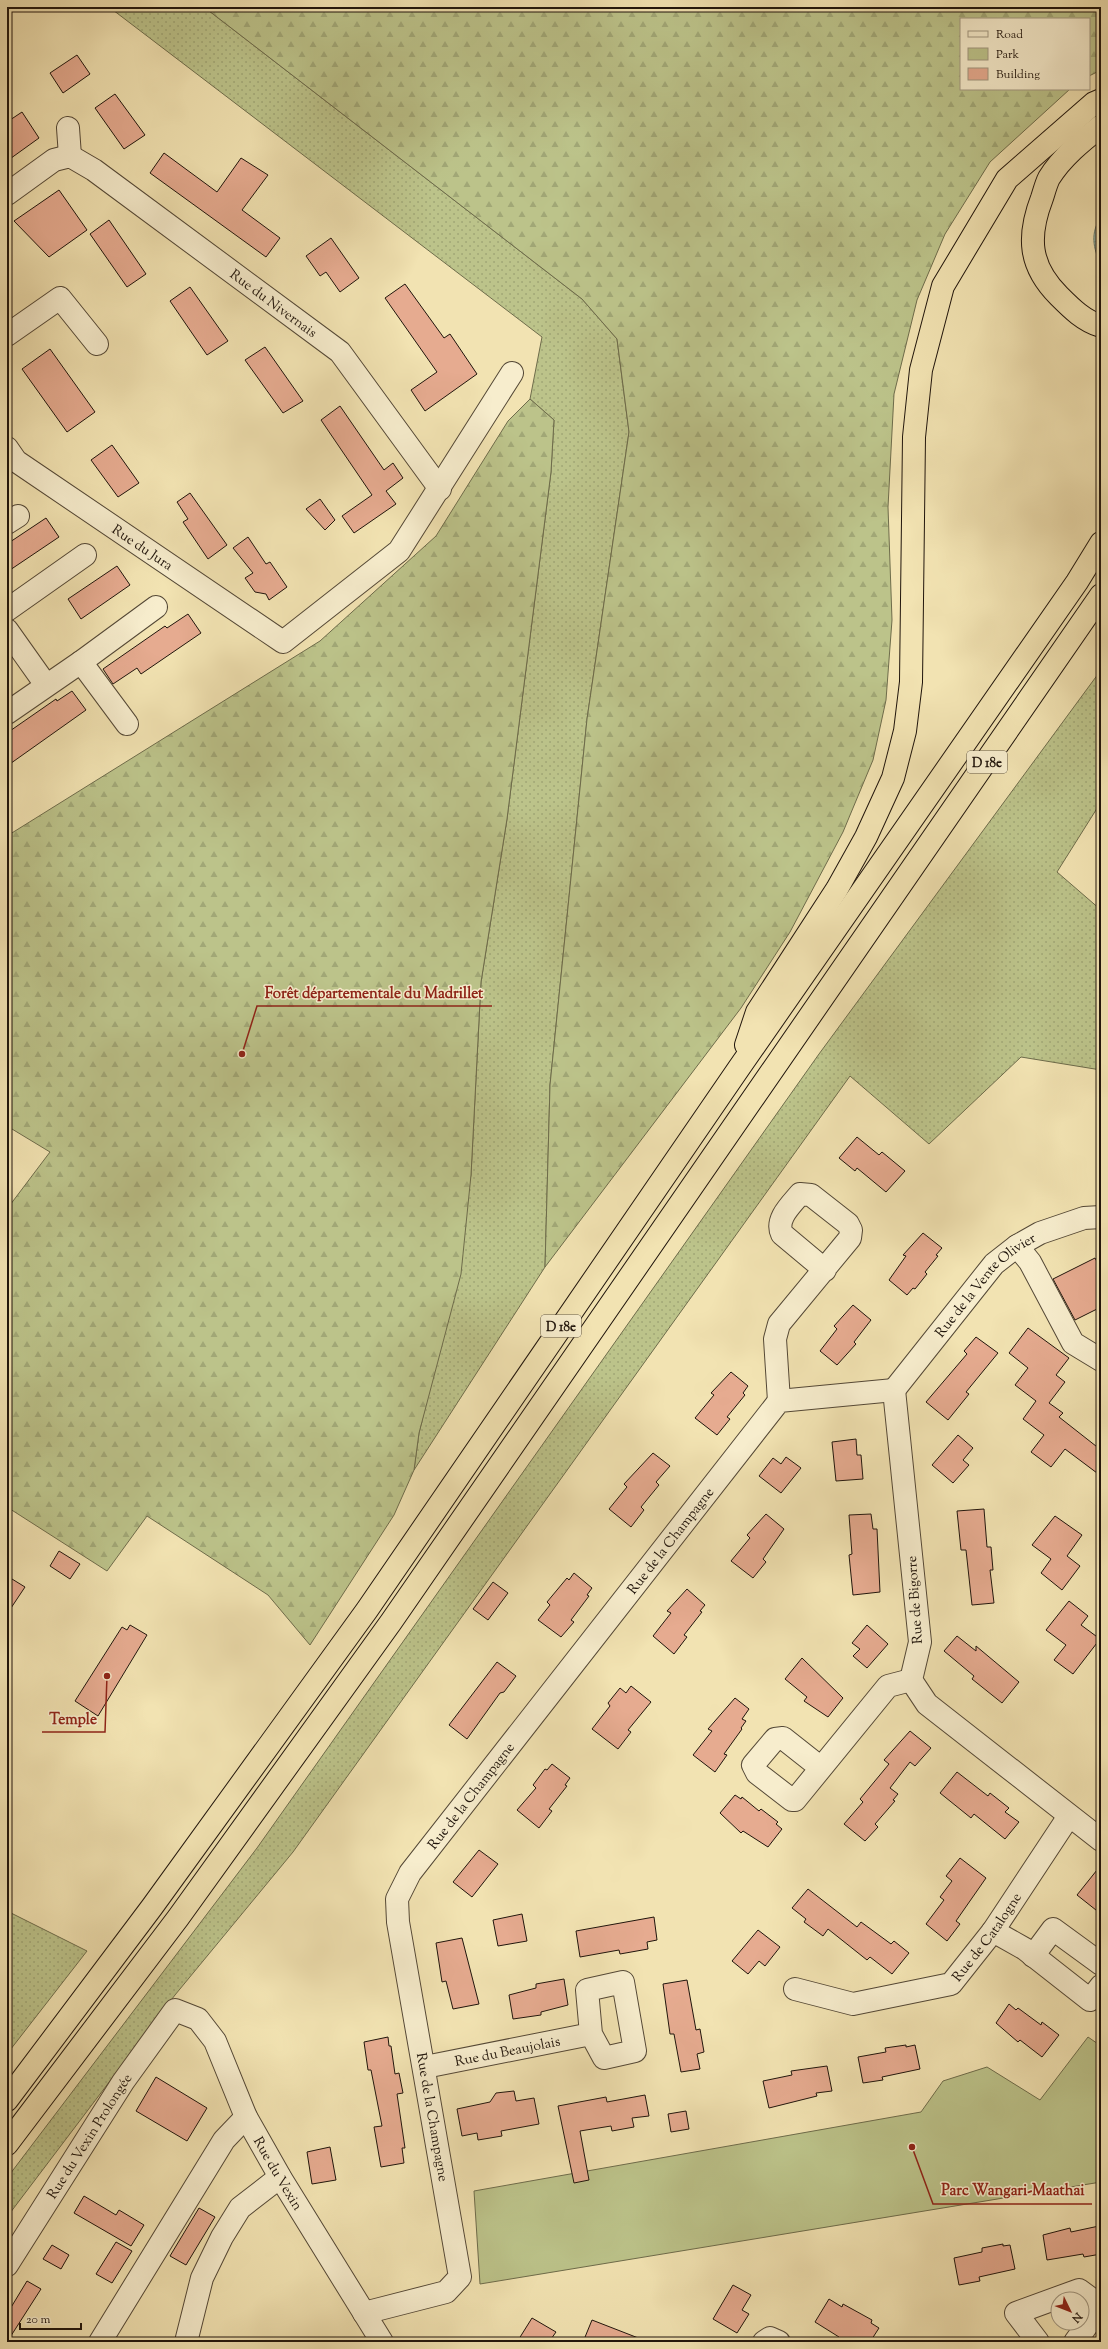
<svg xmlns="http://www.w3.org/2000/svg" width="1108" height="2349" viewBox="0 0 1108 2349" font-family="'Sorts Mill Goudy',serif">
  <defs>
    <pattern id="grass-dots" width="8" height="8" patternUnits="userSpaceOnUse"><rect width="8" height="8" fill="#bcc38a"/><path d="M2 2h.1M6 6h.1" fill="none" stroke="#a1a776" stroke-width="1.8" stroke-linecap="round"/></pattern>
    <pattern id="forest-firs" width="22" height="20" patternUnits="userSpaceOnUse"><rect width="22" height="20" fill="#bcc38a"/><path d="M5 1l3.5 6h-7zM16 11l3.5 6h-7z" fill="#a1a776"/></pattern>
    <pattern id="water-ripples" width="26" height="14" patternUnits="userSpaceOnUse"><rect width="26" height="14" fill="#9bbeae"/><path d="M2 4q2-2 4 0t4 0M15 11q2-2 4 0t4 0" fill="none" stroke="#85a294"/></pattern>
  </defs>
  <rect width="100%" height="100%" fill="#f2e3b2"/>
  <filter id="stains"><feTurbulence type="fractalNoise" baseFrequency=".005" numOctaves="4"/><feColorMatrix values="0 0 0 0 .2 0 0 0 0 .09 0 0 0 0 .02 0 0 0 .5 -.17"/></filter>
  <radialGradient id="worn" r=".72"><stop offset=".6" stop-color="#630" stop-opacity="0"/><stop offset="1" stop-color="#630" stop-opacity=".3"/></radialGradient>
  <g fill="url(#grass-dots)" stroke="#6e6c4b">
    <path d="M109,7H204L582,299L617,339L629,432L587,719L550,1085L545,1267L414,1470L419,1433L432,1379L471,1175L481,982L507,819L551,472L554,420L530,399L542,337Z"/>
    <path d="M1101,670V802L1057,872L1101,910V1070L1021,1057L929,1144L850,1076L293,1852L175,1995L7,2217V2178L257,1848L819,1054Z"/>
    <path d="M7,1911L87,1951L7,2054Z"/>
  </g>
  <g fill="url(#forest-firs)" stroke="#6e6c4b">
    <path d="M204,7H1101V70L1089,76V19H961V89H1070L990,162L945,234L917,300L894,394L888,507L892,620L886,700L873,760L843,832L790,932L741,1008L545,1267L550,1085L587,719L629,432L617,339L582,299Z"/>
    <path d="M530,399L554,420L551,472L507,819L481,982L471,1175L461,1274L419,1433L414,1470L394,1515L310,1645L268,1595L147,1516L107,1571L7,1507V1209L50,1152L7,1126V836L320,641L436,536L508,421Z"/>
  </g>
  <path fill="#bcc38a" stroke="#6e6c4b" d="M1088,2037L1101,2046V2182L480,2284L474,2191L921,2112L943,2081L987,2067L1040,2100Z"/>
  <path fill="url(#water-ripples)" stroke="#6a7a6d" d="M1101,217V265C1093,248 1090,233 1101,217Z"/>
  <g fill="#e6ab90" stroke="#20150c">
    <path d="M77,55L90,74L63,93L50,73Z"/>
    <path d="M115,94L145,135L124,149L95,108Z"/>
    <path d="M22,112L39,138L7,161V122Z"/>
    <path d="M164,153L217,192L241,158L268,175L242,210L280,238L266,257L150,173Z"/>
    <path d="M59,190L87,230L49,257L14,221Z"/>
    <path d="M109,220L146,274L127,287L90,234Z"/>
    <path d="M331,238L359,278L340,292L326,272L320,276L306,256Z"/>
    <path d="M405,284L444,338L450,334L477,374L425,411L411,390L437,372L385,298Z"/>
    <path d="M190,287L228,341L207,355L170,301Z"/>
    <path d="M265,347L303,401L283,413L245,360Z"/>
    <path d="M50,349L95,412L67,432L22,369Z"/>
    <path d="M340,406L384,470L393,463L403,478L386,491L396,504L354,533L342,516L372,495L321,420Z"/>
    <path d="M112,445L139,483L118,497L91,460Z"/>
    <path d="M190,493L227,545L208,559L183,522L188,519L177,502Z"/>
    <path d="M320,499L335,520L325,530L306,509Z"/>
    <path d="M46,518L59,537L7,572V544Z"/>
    <path d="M248,537L266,564L270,562L287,587L269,600L266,594L255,592L245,578L253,573L233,548Z"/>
    <path d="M117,566L130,585L81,619L68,599Z"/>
    <path d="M188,614L201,633L141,674L137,668L113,684L103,669L165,626L167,628Z"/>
    <path d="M72,691L86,710L7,766V733L56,699L57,701Z"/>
    <path d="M857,1137L879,1155L882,1152L905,1171L886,1192L857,1168L855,1171L839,1158Z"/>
    <path d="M923,1233L942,1248L936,1255L938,1256L925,1272L927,1274L915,1289L913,1288L907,1295L889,1280L906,1256L903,1255Z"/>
    <path d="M1095,1258L1101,1269V1307L1075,1320L1053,1279Z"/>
    <path d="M853,1305L871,1320L854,1342L856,1344L837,1365L820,1351L837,1329L834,1326Z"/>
    <path d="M1028,1328L1069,1358L1056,1375L1065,1382L1049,1403L1063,1413L1059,1417L1101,1450V1476L1065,1449L1051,1467L1031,1452L1044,1435L1023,1419L1036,1401L1015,1385L1028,1368L1009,1353Z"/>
    <path d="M976,1337L998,1353L966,1392L969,1394L948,1420L926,1402L967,1354L964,1351Z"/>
    <path d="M731,1372L748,1386L743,1393L745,1395L727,1417L730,1419L717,1435L695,1418L714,1395L711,1393Z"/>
    <path d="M958,1435L973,1448L963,1460L969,1465L953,1483L932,1465Z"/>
    <path d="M856,1439L857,1455H861L863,1479L836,1481L832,1442Z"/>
    <path d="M653,1453L670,1466L656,1482L659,1485L641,1507L644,1510L631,1527L609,1509L627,1487L624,1484Z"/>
    <path d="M786,1457L801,1468L781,1493L759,1476L773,1458L781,1464Z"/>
    <path d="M984,1509L987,1547H991L993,1570H990L994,1603L972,1605L966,1550H961L957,1511Z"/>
    <path d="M766,1514L784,1529L763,1559L766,1562L753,1578L731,1561L750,1538L747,1535Z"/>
    <path d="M871,1514L873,1529H877L880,1592L853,1595L849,1555L852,1554L849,1515Z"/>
    <path d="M1055,1516L1082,1535L1067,1556L1080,1566L1062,1590L1041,1573L1051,1559L1032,1545Z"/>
    <path d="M59,1551L80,1564L70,1579L50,1566Z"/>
    <path d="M574,1573L592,1588L587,1595L589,1596L571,1620L574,1622L561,1637L538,1620L550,1605L547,1602L567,1578L569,1580Z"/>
    <path d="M12,1579L25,1587L7,1614V1587Z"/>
    <path d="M493,1582L508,1593L488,1620L473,1609Z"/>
    <path d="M687,1589L705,1605L700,1611L702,1612L684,1635L687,1637L674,1654L653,1636L671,1613L667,1611Z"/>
    <path d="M1069,1601L1088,1616L1081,1625L1100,1639L1073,1674L1054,1660L1066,1645L1046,1630Z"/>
    <path d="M130,1625L147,1635L98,1716L75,1701L122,1627L127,1630Z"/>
    <path d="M867,1625L888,1644L867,1668L853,1656L860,1649L852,1643Z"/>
    <path d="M957,1636L976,1651V1646L1019,1682L1002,1703L972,1679L974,1676L944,1651Z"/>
    <path d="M802,1658L843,1698L828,1717L804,1701L807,1697L785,1679Z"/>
    <path d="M497,1662L516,1676L504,1692L500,1693L467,1739L449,1725Z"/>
    <path d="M631,1686L651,1702L628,1730L631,1732L618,1749L592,1729L610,1706L608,1703L620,1688L626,1693Z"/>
    <path d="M735,1698L749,1709L742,1719L746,1721L741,1728L742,1729L724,1754L727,1755L715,1772L693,1755L712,1731L708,1729Z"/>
    <path d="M910,1731L931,1748L915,1766L910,1762L890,1788L898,1794L893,1800L895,1801L875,1824L878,1827L865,1841L844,1824L863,1802L860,1799L889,1764L884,1760Z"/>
    <path d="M552,1764L570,1778L565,1785L567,1786L549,1809L552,1811L539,1828L517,1810L536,1788L533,1785L545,1769L547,1770Z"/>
    <path d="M957,1772L988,1796L990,1793L1009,1808L1005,1812L1019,1822L1005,1839L974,1814L971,1818L940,1793Z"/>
    <path d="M735,1795L741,1799L742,1797L759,1811L761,1809L778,1822L776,1824L782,1829L768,1847L743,1831L741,1833L720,1813Z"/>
    <path d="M479,1850L498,1864L472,1897L453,1882Z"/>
    <path d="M960,1858L986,1878L956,1921L960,1924L947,1941L926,1924L944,1900L940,1897L952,1881L946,1876Z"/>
    <path d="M1101,1865V1914L1077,1895Z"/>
    <path d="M808,1889L857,1927L861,1922L891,1944L894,1941L909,1953L892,1974L870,1957L867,1960L828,1929L823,1936L804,1922L806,1919L792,1908Z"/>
    <path d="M522,1914L527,1941L498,1946L493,1920Z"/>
    <path d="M654,1917L657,1940L647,1942L648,1949L620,1954L619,1950L580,1957L576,1931Z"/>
    <path d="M758,1930L780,1947L765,1966L759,1961L748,1974L732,1961Z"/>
    <path d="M462,1938L479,2004L453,2009L446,1981L442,1982L436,1943Z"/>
    <path d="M564,1979L568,2005L541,2012V2015L513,2019L509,1995L536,1988V1984Z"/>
    <path d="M687,1980L696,2030L700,2029L704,2052L697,2054L700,2069L681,2072L674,2034H670L663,1984Z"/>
    <path d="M1009,2004L1016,2010L1018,2008L1041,2025L1042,2022L1059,2035L1042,2057L1020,2040L1018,2042L996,2023Z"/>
    <path d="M388,2037L389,2046H391L395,2074L399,2073L403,2093L397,2094L405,2148H402L404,2163L381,2167L374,2127L382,2126L371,2070H368L364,2042Z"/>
    <path d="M906,2045V2047L915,2045L920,2069L882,2077L883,2080L863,2083L858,2057L886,2052L885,2048Z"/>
    <path d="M827,2066L832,2091L816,2093L817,2096L769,2108L763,2081L792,2075L791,2071Z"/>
    <path d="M156,2077L207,2108L187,2141L136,2111Z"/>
    <path d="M514,2091L516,2101L534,2098L539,2124L501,2131L502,2136L478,2140L477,2133L462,2136L457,2109L490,2102L496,2093Z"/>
    <path d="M645,2095L649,2116L632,2118L634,2127L612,2131L611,2126L580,2131L589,2180L574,2183L558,2106L606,2097L607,2102Z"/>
    <path d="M686,2111L689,2129L671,2132L668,2114Z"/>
    <path d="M330,2147L336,2180L312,2184L307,2152Z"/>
    <path d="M84,2196L116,2215L119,2210L144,2225L131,2246L74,2213Z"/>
    <path d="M199,2208L215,2217L186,2265L170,2256Z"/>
    <path d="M1099,2226L1101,2254L1084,2257L1083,2254L1047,2260L1043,2235L1070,2228L1071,2232Z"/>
    <path d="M116,2242L132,2251L112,2283L96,2274Z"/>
    <path d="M1003,2244V2246L1010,2245L1015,2269L979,2277L980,2281L959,2285L954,2258L982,2252V2248Z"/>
    <path d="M52,2245L69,2255L61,2269L43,2259Z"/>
    <path d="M27,2281L41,2289L7,2342V2314Z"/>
    <path d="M733,2285L751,2295L742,2310L749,2314L737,2333L713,2319Z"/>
    <path d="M829,2299L842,2307L843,2304L872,2320L871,2323L879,2328L870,2342H836L839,2337L815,2322Z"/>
    <path d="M532,2318L556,2332L549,2342H517Z"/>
    <path d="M592,2320L646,2341V2342H583Z"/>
  </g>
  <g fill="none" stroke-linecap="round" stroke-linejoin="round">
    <g stroke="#544836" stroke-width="24">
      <g id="minor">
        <path d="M68,128L70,156"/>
        <path id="s1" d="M7,194L54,160L70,156L94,170L340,352L440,489"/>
        <path d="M7,335L60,298L97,344"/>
        <path id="s2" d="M7,448L16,461L283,642L399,551L512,373"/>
        <path d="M7,523L18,516"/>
        <path d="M7,610L85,555"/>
        <path d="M7,630L46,685"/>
        <path d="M81,662L156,607"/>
        <path d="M7,713L81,662L127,724"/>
        <path d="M1017,1246L1030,1262L1073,1343L1101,1360"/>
        <path d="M894,1390L920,1642L911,1680L927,1704L1101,1840"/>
        <path id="s3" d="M894,1390L994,1264L1017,1246L1040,1233L1084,1218L1101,1217"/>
        <path d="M779,1401L775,1339L779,1324L850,1238L851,1230L848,1224L811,1195L800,1194C791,1205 775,1219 782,1234L825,1270"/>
        <path d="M821,1768L783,1738L775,1739L753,1765L757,1773L792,1800H795L888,1686L911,1680"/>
        <path d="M993,1931L1025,1949L1090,2000L1101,1986"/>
        <path d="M1033,1956L1053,1929L1101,1964"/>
        <path id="s4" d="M795,1989L853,2004L951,1984L993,1931L1069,1816"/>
        <path id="s5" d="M425,2067L591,2034L587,1990L623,1982L635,2051L604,2058L591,2034"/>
        <path id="s6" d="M7,2265L123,2082L175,2010L198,2019L215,2041L246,2117L280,2177L382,2342"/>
        <path id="s7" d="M364,2313L446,2292L460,2277L398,1922L397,1899L410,1873L779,1401L894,1390"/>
        <path d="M100,2342L224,2140L246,2117"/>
        <path d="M186,2342L202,2278L222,2237L240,2208L280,2177"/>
        <path d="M764,2342L770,2338L779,2342"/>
        <path d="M1038,2342L1016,2313L1079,2290L1101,2306"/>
        <path d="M1075,2342L1101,2306"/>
      </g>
    </g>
    <g stroke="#20150c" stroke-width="24">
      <g id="highway">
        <path d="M1101,126C1082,141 1062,157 1049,178C1046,184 1044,192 1042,198C1027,237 1029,266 1059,296C1072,309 1084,321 1101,326"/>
        <path d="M746,1045L757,1012L837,889L866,837L893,778L905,731L911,682L914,437L921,370L943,286L1007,179L1094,103L1101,100"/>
        <path d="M7,2100L152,1907L367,1610L739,1068L1077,582L1101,543"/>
        <path d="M7,2144L178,1918L391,1622L1101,595"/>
      </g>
    </g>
    <use href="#minor" stroke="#f7edcd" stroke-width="22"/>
    <use href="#highway" stroke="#f2e3b2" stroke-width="22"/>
  </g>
  <g text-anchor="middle" stroke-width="3" stroke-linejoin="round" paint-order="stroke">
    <g fill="#f7edcd" stroke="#605646" stroke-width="1">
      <rect x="967" y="751" width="40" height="22" rx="3"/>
      <rect x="541" y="1315" width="40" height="22" rx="3"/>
    </g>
    <g font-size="13" font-weight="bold" fill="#20150c">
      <text x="987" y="767">D 18e</text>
      <text x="561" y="1331">D 18e</text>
    </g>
    <g font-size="14" fill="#20150c" stroke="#f7edcd">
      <text dy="5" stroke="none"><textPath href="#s1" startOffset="326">Rue du Nivernais</textPath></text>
      <text dy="5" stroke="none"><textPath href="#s2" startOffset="169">Rue du Jura</textPath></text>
      <text dy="5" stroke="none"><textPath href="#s3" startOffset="140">Rue de la Vente Olivier</textPath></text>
      <text dy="5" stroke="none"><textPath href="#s7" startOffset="940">Rue de la Champagne</textPath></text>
      <text transform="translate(914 1600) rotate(-94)" y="5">Rue de Bigorre</text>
      <text dy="5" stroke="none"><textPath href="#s7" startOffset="616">Rue de la Champagne</textPath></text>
      <text dy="5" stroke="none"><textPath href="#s4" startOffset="219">Rue de Catalogne</textPath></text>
      <text dy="5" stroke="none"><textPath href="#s5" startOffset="84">Rue du Beaujolais</textPath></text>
      <text transform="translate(433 2117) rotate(80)" y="5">Rue de la Champagne</text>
      <text dy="5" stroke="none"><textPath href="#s6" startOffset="153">Rue du Vexin Prolongée</textPath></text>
      <text dy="5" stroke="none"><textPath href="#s6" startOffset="505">Rue du Vexin</textPath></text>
    </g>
  </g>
  <path fill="none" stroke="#8f2418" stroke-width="1.5" d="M242 1054L257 1006H492M107 1676L105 1732H42M912 2147L933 2204H1092"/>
  <g fill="#8f2418" stroke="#f7edcd" stroke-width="1.5">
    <circle cx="242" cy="1054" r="4"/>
    <circle cx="107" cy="1676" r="4"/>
    <circle cx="912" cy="2147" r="4"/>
  </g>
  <g font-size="15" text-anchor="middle" font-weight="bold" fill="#8f2418" stroke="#f7edcd" stroke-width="3" stroke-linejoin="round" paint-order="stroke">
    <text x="374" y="998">Forêt départementale du Madrillet</text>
    <text x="73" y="1724">Temple</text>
    <text x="1013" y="2195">Parc Wangari-Maathai</text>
  </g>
  <rect width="1108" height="2349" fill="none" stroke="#f2e3b2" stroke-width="24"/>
  <rect x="8" y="8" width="1092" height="2333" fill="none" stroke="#20150c" stroke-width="2"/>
  <rect x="12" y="12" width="1084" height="2325" fill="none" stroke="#20150c"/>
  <rect x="960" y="18" width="130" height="72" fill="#f7edcd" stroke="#a19780"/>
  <rect x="968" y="31" width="20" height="6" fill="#f7edcd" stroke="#a19780"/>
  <text x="996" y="38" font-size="12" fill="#20150c">Road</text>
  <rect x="968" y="48" width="20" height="12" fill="#bcc38a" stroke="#a19780"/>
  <text x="996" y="58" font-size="12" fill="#20150c">Park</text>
  <rect x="968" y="68" width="20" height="12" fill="#e6ab90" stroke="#a19780"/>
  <text x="996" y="78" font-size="12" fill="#20150c">Building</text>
  <g transform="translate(1070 2311) rotate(133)"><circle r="19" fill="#f7edcd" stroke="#a19780"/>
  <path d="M0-3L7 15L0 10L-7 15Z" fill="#8f2418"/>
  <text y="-6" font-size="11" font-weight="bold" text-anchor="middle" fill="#20150c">N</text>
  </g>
  <path d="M20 2323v6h61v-6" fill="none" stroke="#20150c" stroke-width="2"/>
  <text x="26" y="2323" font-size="12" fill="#20150c" stroke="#f7edcd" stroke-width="3" paint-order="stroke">20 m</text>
  <rect width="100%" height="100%" filter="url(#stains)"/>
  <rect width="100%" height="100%" fill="url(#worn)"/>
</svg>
